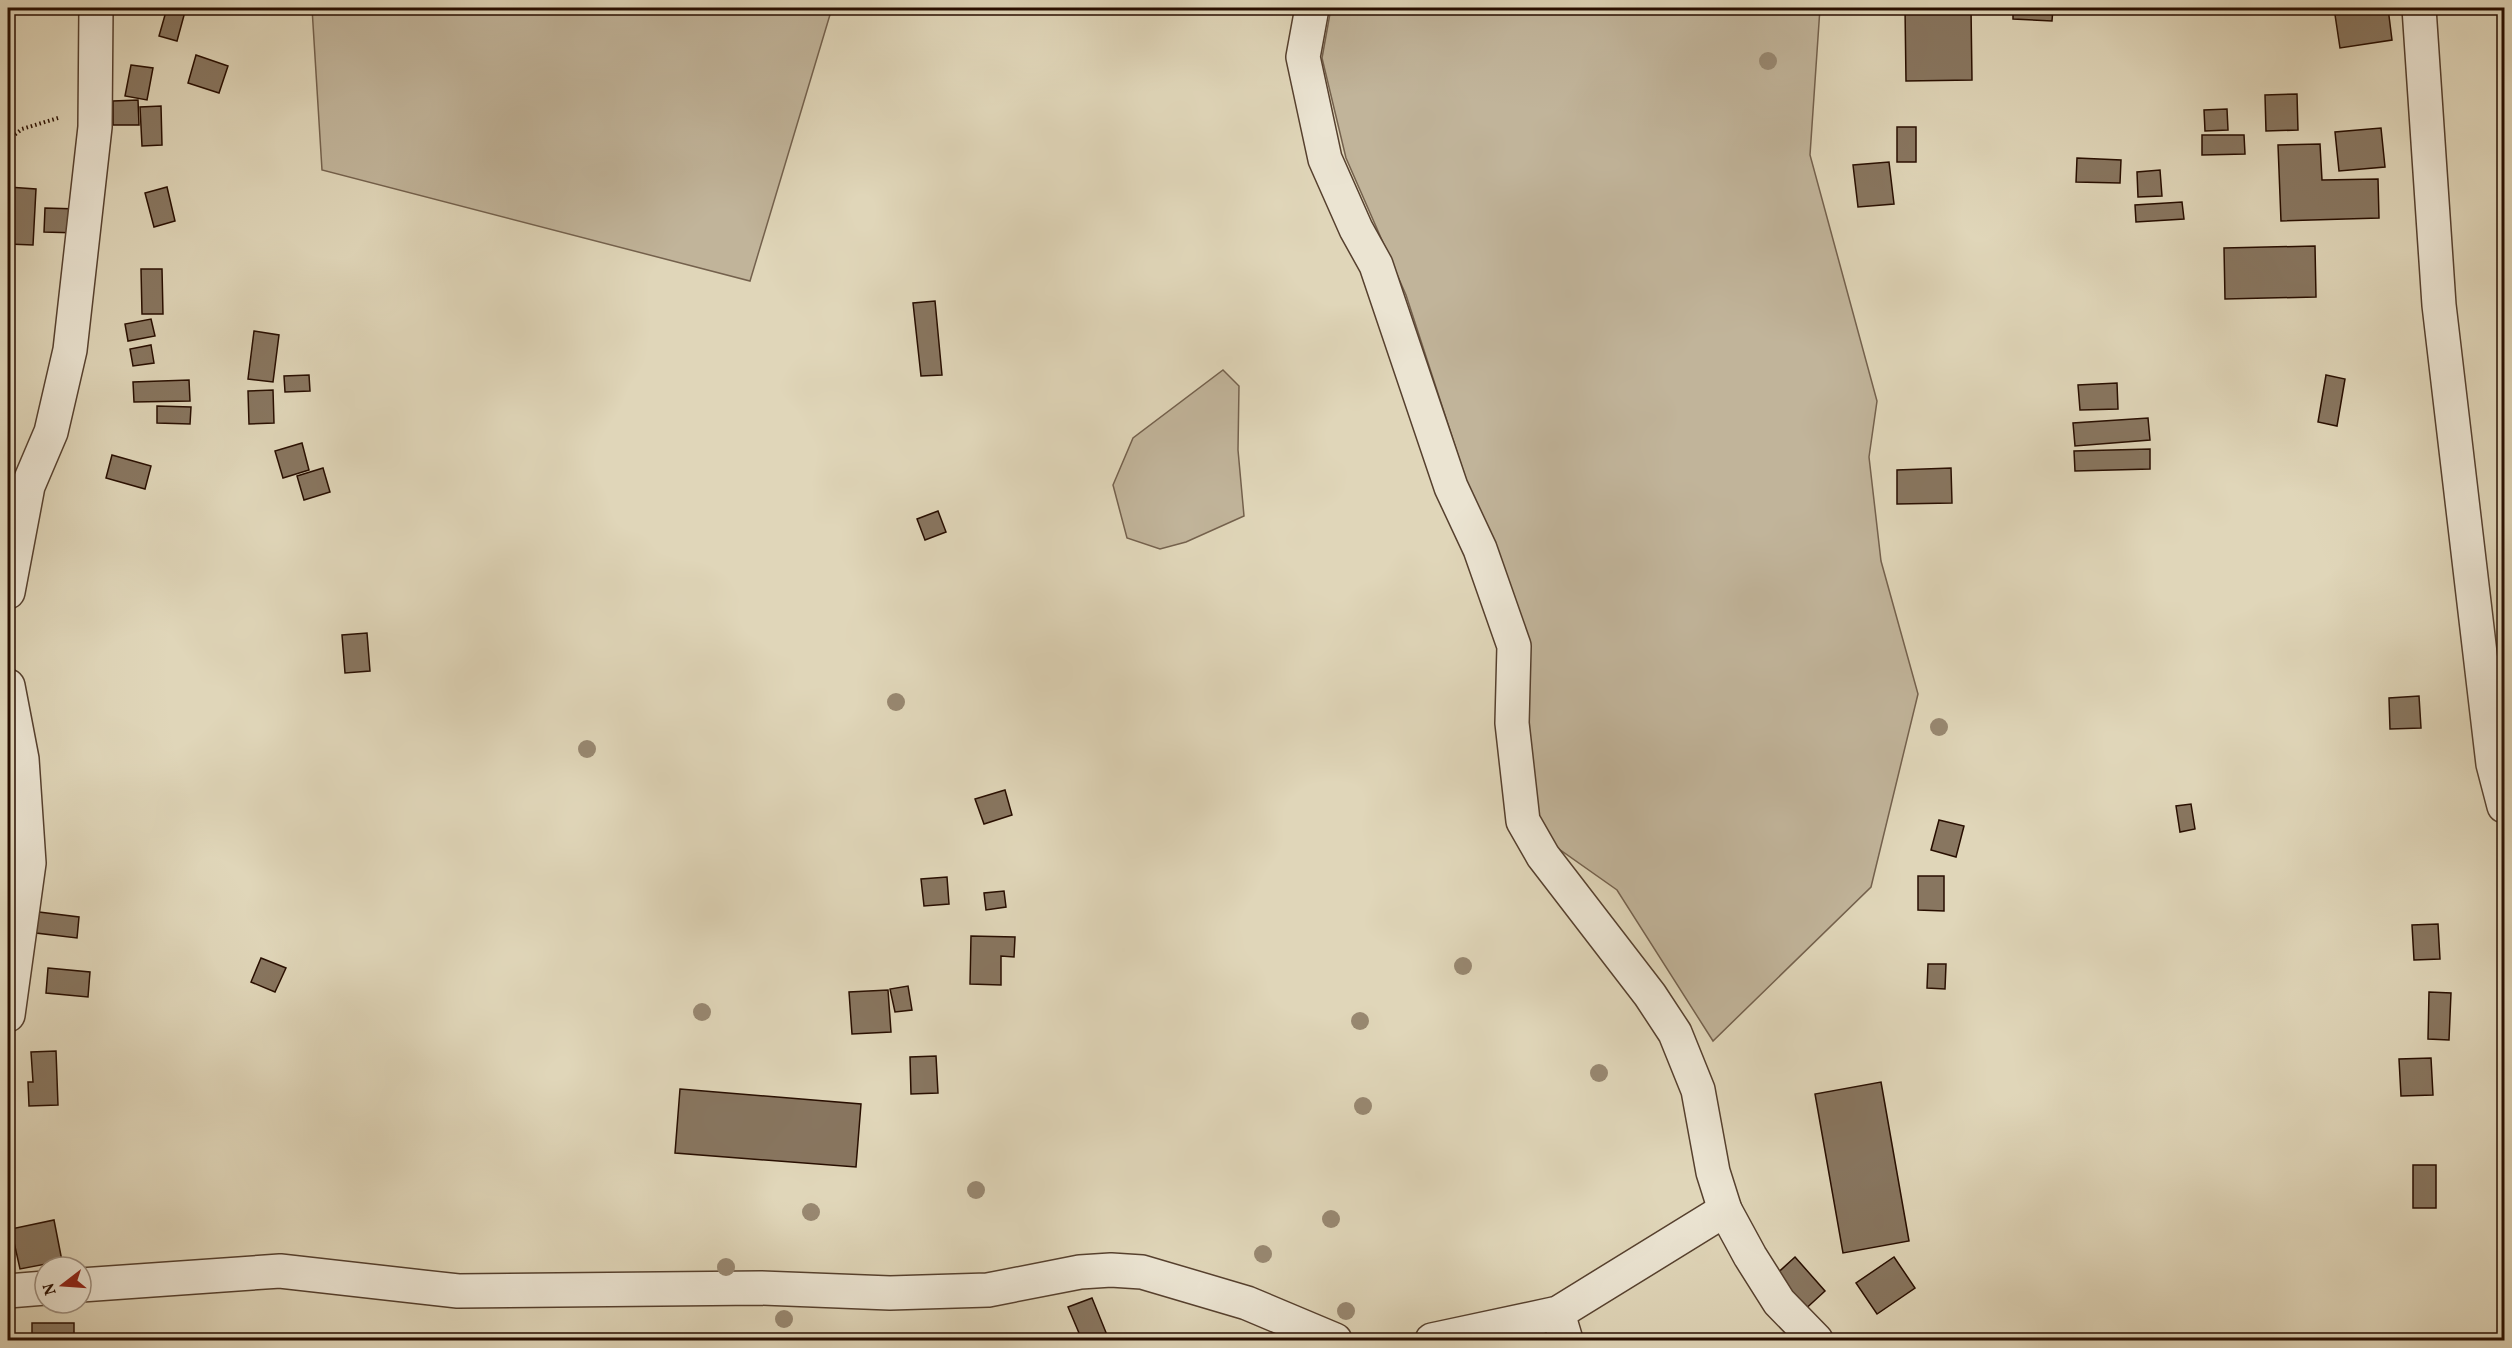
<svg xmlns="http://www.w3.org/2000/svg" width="2512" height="1348" viewBox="0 0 2512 1348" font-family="Vollkorn,serif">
  <rect width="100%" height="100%" fill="#e0d6b9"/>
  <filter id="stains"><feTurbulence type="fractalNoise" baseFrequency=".00333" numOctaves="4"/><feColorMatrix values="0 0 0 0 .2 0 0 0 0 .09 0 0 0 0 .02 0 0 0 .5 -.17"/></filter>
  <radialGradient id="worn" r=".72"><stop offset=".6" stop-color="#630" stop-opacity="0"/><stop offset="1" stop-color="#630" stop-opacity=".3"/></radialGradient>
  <g fill="#c1b49a" stroke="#74614d" stroke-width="1.5">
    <path d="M312,8H832L750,281L322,170Z"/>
    <path d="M1331,8H1820L1810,155L1877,401L1869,457L1881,561L1918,694L1871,887L1713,1041L1617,890L1542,837L1485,538L1406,295L1346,158L1322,58Z"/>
    <path d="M1223,370L1239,386L1238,450L1244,516L1186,542L1160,549L1127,538L1113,485L1133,438Z"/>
  </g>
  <g fill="#887660" stroke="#280e00" stroke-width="1.5">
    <path d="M167,8H186L177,41L159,36Z"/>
    <path d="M1905,8H1971L1972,80L1906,81Z"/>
    <path d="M2013,8H2053L2052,21L2013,19Z"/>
    <path d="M2334,8H2388L2392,40L2340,48Z"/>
    <path d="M196,55L228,66L219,93L188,83Z"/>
    <path d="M131,65L153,68L147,100L125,96Z"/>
    <path d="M2297,94L2298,130L2266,131L2265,95Z"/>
    <path d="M138,100L139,125H113V101Z"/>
    <path d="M161,106L162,145L142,146L140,107Z"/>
    <path d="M2227,109L2228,130L2205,131L2204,110Z"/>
    <rect x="1897" y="127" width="19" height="35"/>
    <path d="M2381,128L2385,167L2339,171L2335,132Z"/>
    <path d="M2202,135H2244L2245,154L2202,155Z"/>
    <path d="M2320,144L2322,180L2378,179L2379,218L2281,221L2278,145Z"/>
    <path d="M2077,158L2121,160L2120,183L2076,182Z"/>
    <path d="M1889,162L1894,204L1858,207L1853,165Z"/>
    <path d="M2160,170L2162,196L2138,197L2137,172Z"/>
    <path d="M8,187L36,189L33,245L8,244Z"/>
    <path d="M167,187L175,221L154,227L145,193Z"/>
    <path d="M2182,202L2184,219L2136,222L2135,205Z"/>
    <path d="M45,208L78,209V233L44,232Z"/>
    <path d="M2315,246L2316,297L2225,299L2224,248Z"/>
    <path d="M141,269H162L163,314H142Z"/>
    <path d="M935,301L942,375L921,376L913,303Z"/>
    <path d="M151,319L155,336L128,341L125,324Z"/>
    <path d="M254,331L279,335L273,382L248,379Z"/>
    <path d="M151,345L154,363L133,366L130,349Z"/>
    <path d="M309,375L310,391L285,392L284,376Z"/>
    <path d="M2326,375L2345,379L2337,426L2318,422Z"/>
    <path d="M189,380L190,401L134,402L133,382Z"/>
    <path d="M2117,383L2118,409L2080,410L2078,385Z"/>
    <path d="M273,390L274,423L249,424L248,391Z"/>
    <path d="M157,406L191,407L190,424L157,423Z"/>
    <path d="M2148,418L2150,440L2075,446L2073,423Z"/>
    <path d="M302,443L309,470L283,478L275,451Z"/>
    <path d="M2150,449V469L2075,471L2074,451Z"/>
    <path d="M112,455L151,466L145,489L106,478Z"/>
    <path d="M323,468L330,492L304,500L297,476Z"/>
    <path d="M1951,468L1952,503L1897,504V470Z"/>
    <path d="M938,511L946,532L925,540L917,519Z"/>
    <path d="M367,633L370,671L345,673L342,635Z"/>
    <path d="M2419,696L2421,728L2390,729L2389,698Z"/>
    <path d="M1005,790L1012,815L984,824L975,799Z"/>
    <path d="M2191,804L2195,829L2180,832L2176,806Z"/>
    <path d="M1939,820L1964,826L1956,857L1931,850Z"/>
    <path d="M1918,876H1944V911L1918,910Z"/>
    <path d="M947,877L949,904L924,906L921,879Z"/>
    <path d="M1004,891L1006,907L986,910L984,893Z"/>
    <path d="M39,912L79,917L77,938L36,933Z"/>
    <path d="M2438,924L2440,959L2414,960L2412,925Z"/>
    <path d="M971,936L1015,937L1014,957L1001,956V985L970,984Z"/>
    <path d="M261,958L286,968L275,992L251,982Z"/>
    <path d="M1928,964H1946L1945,989L1927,988Z"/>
    <path d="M48,968L90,972L88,997L46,993Z"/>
    <path d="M908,986L912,1010L895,1012L890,989Z"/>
    <path d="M888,990L891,1032L852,1034L849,992Z"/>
    <path d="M2429,992L2451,993L2449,1040L2428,1039Z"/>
    <path d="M56,1051L58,1105L29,1106L28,1082H33L31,1052Z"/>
    <path d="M936,1056L938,1093L911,1094L910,1057Z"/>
    <path d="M2431,1058L2433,1095L2401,1096L2399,1059Z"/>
    <path d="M1881,1082L1909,1241L1843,1253L1815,1094Z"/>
    <path d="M680,1089L861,1104L856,1167L675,1153Z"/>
    <rect x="2413" y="1165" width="23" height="43"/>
    <path d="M54,1220L62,1261L20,1269L11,1229Z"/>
    <path d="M1795,1257L1825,1291L1800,1314L1770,1280Z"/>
    <path d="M1894,1257L1915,1288L1877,1314L1856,1283Z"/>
    <path d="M1092,1298L1107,1335L1094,1340H1082L1068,1307Z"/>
    <rect x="32" y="1323" width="42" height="17"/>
  </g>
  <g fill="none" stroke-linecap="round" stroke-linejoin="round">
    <g stroke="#56402e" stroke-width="36">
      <g id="minor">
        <path d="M1312,8L1303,57L1325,159L1356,229L1376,265L1451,487L1480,549L1514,646L1512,723L1523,821L1543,856L1650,995L1675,1033L1698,1090L1713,1172L1725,1210L1750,1256L1779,1302L1816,1340"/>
        <path d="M2419,8L2439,305L2493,764L2504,806"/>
        <path d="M8,592L28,486L51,432L70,350L95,127L96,8"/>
        <path d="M8,686L22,759L29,863L8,1015"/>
        <path d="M81,1285L280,1271L458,1291L761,1288L890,1293L988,1290L1080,1272L1111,1270L1142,1272L1247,1303L1335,1340"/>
        <path d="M8,1291L45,1288"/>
        <path d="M1558,1313L1566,1340"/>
        <path d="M1432,1340L1558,1313L1725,1210"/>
      </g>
    </g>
    <path stroke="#280e00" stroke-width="4" stroke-dasharray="1.5 3" stroke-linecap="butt" d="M8,140L22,129L58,118"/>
    <use href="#minor" stroke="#ebe4d2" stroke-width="33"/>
  </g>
  <g fill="#988871">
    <circle cx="1768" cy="61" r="9"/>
    <circle cx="896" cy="702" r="9"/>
    <circle cx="1939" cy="727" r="9"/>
    <circle cx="587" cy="749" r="9"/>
    <circle cx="1463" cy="966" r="9"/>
    <circle cx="702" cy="1012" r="9"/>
    <circle cx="1360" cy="1021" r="9"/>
    <circle cx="1599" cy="1073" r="9"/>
    <circle cx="1363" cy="1106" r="9"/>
    <circle cx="976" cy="1190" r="9"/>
    <circle cx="811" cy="1212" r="9"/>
    <circle cx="1331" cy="1219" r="9"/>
    <circle cx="1263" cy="1254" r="9"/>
    <circle cx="726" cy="1267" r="9"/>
    <circle cx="1346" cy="1311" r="9"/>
    <circle cx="784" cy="1319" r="9"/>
  </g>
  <rect width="2512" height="1348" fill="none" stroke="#e0d6b9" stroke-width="30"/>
  <rect x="9" y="9" width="2494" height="1330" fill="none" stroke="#280e00" stroke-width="3"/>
  <rect x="15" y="15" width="2482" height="1318" fill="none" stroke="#280e00" stroke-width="1.5"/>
  <g transform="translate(63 1285) rotate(253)"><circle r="28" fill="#ebe4d2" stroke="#9d8e7e" stroke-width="1.5"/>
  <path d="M0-4.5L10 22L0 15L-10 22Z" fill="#8f2418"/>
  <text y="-9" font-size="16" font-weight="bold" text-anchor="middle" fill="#280e00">N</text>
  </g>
  <rect width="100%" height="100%" filter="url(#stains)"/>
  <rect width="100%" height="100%" fill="url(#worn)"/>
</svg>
